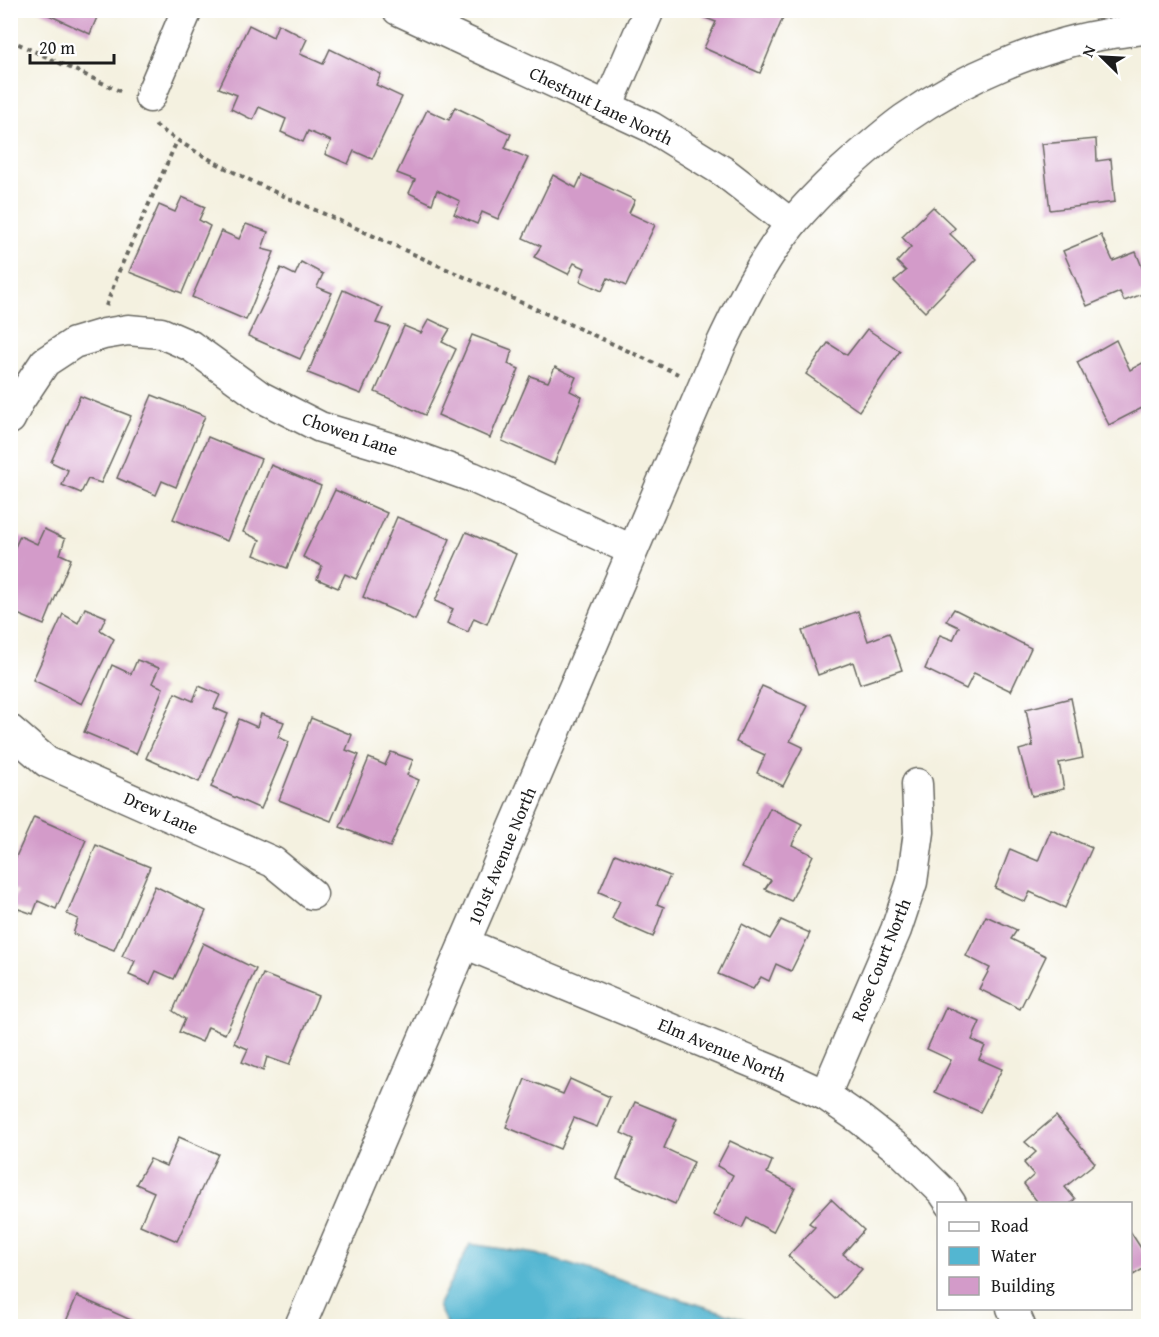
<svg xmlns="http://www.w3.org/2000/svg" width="1159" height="1337" viewBox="0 0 1159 1337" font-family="'Gentium Book Plus',serif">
  <rect width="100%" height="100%" fill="#fff"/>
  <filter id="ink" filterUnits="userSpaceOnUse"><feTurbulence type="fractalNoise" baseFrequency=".0167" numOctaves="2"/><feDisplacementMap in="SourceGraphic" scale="12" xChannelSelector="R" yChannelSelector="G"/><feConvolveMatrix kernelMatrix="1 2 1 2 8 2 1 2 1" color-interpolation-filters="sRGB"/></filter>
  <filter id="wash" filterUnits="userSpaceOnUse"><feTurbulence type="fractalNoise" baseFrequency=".008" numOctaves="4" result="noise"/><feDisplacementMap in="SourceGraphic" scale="24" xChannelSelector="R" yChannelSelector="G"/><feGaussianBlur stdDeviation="1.35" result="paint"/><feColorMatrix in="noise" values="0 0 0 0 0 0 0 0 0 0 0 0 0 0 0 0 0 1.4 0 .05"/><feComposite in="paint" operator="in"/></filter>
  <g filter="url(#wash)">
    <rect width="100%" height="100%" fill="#f4f1e0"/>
    <path fill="#53b6d1" stroke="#386976" stroke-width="1.5" d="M470,1244L536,1254L745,1319L747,1326H448L438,1306Z"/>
    <g id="blocks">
      <g fill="#d39bc9">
        <path d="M38,10H100L90,34Z"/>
        <path d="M706,10H786L760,73L704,48L716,22L703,17Z"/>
        <path d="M278,24L307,39L300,54L323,64L330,49L381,74L376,85L402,97L372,159L354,151L348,164L325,154L331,141L308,131L303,142L281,132L286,119L259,107L253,120L231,109L237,95L219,88L249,25L273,37Z"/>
        <path d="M455,107L511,134L505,148L528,158L498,219L482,212L477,224L454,214L460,201L437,190L432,204L409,193L415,180L397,173L427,110L449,120Z"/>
        <path d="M1096,139L1097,161L1111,159L1115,202L1050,210L1042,144Z"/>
        <path d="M553,175L576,188L582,175L635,200L629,213L655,225L626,286L608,278L602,291L580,281L585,268L574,263L568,274L534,257L541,246L523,238Z"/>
        <path d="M182,197L205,207L199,220L210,226L182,293L129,272L159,205L175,212Z"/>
        <path d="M933,207L955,228L950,234L976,259L925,312L894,281L906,271L897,262L911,247L902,237Z"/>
        <path d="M246,224L268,232L262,249L274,252L246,320L192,297L221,231L239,239Z"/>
        <path d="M1101,235L1113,261L1136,252L1148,282V292L1124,301L1120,292L1087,306L1063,251Z"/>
        <path d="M301,262L323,274L317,287L332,293L300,359L248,336L281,268L295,275Z"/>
        <path d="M343,290L383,308L376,323L390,327L361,394L308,373Z"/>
        <path d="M429,319L450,329L442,342L456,349L425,415L375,392L404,326L421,333Z"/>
        <path d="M867,329L900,351L859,411L806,374L828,343L847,355Z"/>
        <path d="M472,335L512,350L508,364L519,369L490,438L438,415Z"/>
        <path d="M1116,340L1130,370L1148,360V405L1109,425L1077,362Z"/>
        <path d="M555,367L576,377L570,391L582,397L554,464L502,441L530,376L548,382Z"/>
        <path d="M152,395L205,416L176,487L162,481L156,495L117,478Z"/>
        <path d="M80,396L131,416L101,483L88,479L81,493L62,485L68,470L51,462Z"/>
        <path d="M208,437L261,459L227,541L173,519Z"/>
        <path d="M271,465L321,486L287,568L254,555L260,540L243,532Z"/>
        <path d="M335,490L387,513L356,579L345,574L338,588L317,579L322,566L303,557Z"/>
        <path d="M397,517L450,539L415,620L363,597Z"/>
        <path d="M44,529L65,539L60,554L71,559L44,625L10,611V558L20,536L37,544Z"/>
        <path d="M466,532L516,554L487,624L474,618L468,632L447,623L453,609L435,601Z"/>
        <path d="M85,608L106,617L100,630L114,639L82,704L33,680L63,614L78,623Z"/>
        <path d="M954,609L1031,648L1011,691L974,673L966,689L925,669L940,635L953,640L959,627L946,621Z"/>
        <path d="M858,611L868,641L889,633L902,670L860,684L853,662L818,675L802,631Z"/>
        <path d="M137,660L159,668L152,683L163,688L136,754L84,732L112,665L131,674Z"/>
        <path d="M199,686L220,695L214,708L228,714L199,782L146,758L175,693L193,701Z"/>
        <path d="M762,686L808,706L790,741L803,747L783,786L757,773L765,755L736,742Z"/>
        <path d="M1071,698L1083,758L1059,763L1064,789L1032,796L1019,750L1033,746L1026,709Z"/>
        <path d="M261,714L284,722L278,737L289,742L261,809L211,787L239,719L257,727Z"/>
        <path d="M311,718L352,735L346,750L359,755L331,821L279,800Z"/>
        <path d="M391,752L413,760L407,775L419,780L390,847L340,827L369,758L385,765Z"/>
        <path d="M770,808L802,824L792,845L813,855L791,901L765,889L771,880L742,867Z"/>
        <path d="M34,817L86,840L56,909L38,901L33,914L10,906L17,891L10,889V870Z"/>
        <path d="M1051,830L1092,848L1065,908L1030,892L1025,902L995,888L1010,849L1038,861Z"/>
        <path d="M96,845L150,867L114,950L73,934L78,919L67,914Z"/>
        <path d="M615,854L670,876L657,904L664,907L653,937L612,919L620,901L599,892Z"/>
        <path d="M155,886L206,911L174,979L156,971L150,984L129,975L135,961L122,956Z"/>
        <path d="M986,916L1017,930L1011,939L1046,956L1020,1009L979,989L990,968L966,956Z"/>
        <path d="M781,920L810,933L791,971L776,964L769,981L761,977L753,989L718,974L742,924L770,939Z"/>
        <path d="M203,943L256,969L225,1034L208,1027L202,1042L179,1032L185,1019L173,1011Z"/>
        <path d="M263,974L318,996L289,1065L267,1057L263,1071L242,1062L248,1049L234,1043Z"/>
        <path d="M946,1007L980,1022L972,1040L985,1046L979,1059L1002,1069L980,1112L935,1092L951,1060L927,1049Z"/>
        <path d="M525,1079L563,1094L570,1079L610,1097L597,1127L574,1118L560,1149L506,1127Z"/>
        <path d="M635,1102L677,1119L664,1148L694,1162L675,1204L617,1178L634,1139L621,1133Z"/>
        <path d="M1056,1116L1095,1163L1065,1187L1075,1199L1070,1204H1039L1024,1184L1034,1175L1024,1163L1036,1152L1025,1142Z"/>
        <path d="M179,1137L218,1154L177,1241L140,1225L154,1192L136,1184L150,1159L166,1166Z"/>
        <path d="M730,1141L772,1161L767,1173L795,1188L773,1232L747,1218L742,1228L713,1215L733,1175L717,1166Z"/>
        <path d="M831,1199L864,1230L843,1254L862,1269L835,1299L788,1256L815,1227L809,1223Z"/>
        <path d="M1130,1231L1148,1259V1266L1130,1277Z"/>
        <path d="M77,1296L140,1324L139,1326H64Z"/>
      </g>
    </g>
  </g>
  <g filter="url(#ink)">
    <use href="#blocks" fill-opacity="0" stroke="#686761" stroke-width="1.5"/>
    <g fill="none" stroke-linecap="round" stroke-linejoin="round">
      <g stroke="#686761" stroke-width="33">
        <g id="minor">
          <path d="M398,10L651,127L724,172L791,224"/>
          <path d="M150,97L187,10"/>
          <path d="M607,107L649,10"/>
          <path d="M10,419L19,401L45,362L74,343L104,334L128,330L161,333L191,346L261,397L320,427L397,450L472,477L632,550"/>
          <path d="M10,730L47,762L273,862L312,894"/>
          <path d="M464,943L771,1070L825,1095L860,1119L902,1152L943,1192L951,1204"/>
          <path d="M825,1095L896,930L912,882L919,832L917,784"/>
          <path d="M1012,1308L1020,1326"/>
          <path d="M300,1326L721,345C741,303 762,260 792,223C807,205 824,188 842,171C862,153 882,135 904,119C962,78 1043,43 1113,33C1124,32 1137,29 1148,29"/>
        </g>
      </g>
      <g stroke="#686761" stroke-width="4" stroke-dasharray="4.5 4.5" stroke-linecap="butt">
        <path d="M10,40L122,92"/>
        <path d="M155,125C216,169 287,197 356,228C463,277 571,324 678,374"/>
        <path d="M106,306L119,271L177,141"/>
      </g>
      <use href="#minor" stroke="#fff" stroke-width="30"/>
    </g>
  </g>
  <g text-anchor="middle" stroke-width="4.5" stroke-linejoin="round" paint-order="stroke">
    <g font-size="18" fill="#1c1c1c" stroke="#fff">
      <text transform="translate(601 106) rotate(26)" y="6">Chestnut Lane North</text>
      <text transform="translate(350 434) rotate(19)" y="6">Chowen Lane</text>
      <text transform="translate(161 813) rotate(24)" y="6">Drew Lane</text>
      <text transform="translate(502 856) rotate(-67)" y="6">101st Avenue North</text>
      <text transform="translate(881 960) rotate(-68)" y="6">Rose Court North</text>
      <text transform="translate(722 1050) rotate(23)" y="6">Elm Avenue North</text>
    </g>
  </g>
  <rect width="1159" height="1337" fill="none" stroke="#fff" stroke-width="36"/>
  <rect x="937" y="1202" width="195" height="108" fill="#ffffff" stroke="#a4a4a4" stroke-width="1.5"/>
  <rect x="949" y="1222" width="30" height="9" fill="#ffffff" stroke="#a4a4a4" stroke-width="1.5"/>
  <text x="991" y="1232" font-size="18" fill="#1c1c1c">Road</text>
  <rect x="949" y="1247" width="30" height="18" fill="#53b6d1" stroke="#a4a4a4" stroke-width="1.5"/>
  <text x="991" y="1262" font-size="18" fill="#1c1c1c">Water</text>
  <rect x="949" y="1277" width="30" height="18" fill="#d39bc9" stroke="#a4a4a4" stroke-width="1.5"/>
  <text x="991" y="1292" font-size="18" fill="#1c1c1c">Building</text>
  <g transform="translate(1102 57) rotate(294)" stroke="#ffffff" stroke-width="4.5" paint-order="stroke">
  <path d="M0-4.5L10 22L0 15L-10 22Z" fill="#1c1c1c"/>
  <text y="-9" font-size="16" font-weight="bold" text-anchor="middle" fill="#1c1c1c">N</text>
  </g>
  <path d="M30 54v9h84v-9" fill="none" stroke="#1c1c1c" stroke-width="3"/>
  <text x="39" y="54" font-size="18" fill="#1c1c1c" stroke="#ffffff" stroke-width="4.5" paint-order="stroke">20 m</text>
</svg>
